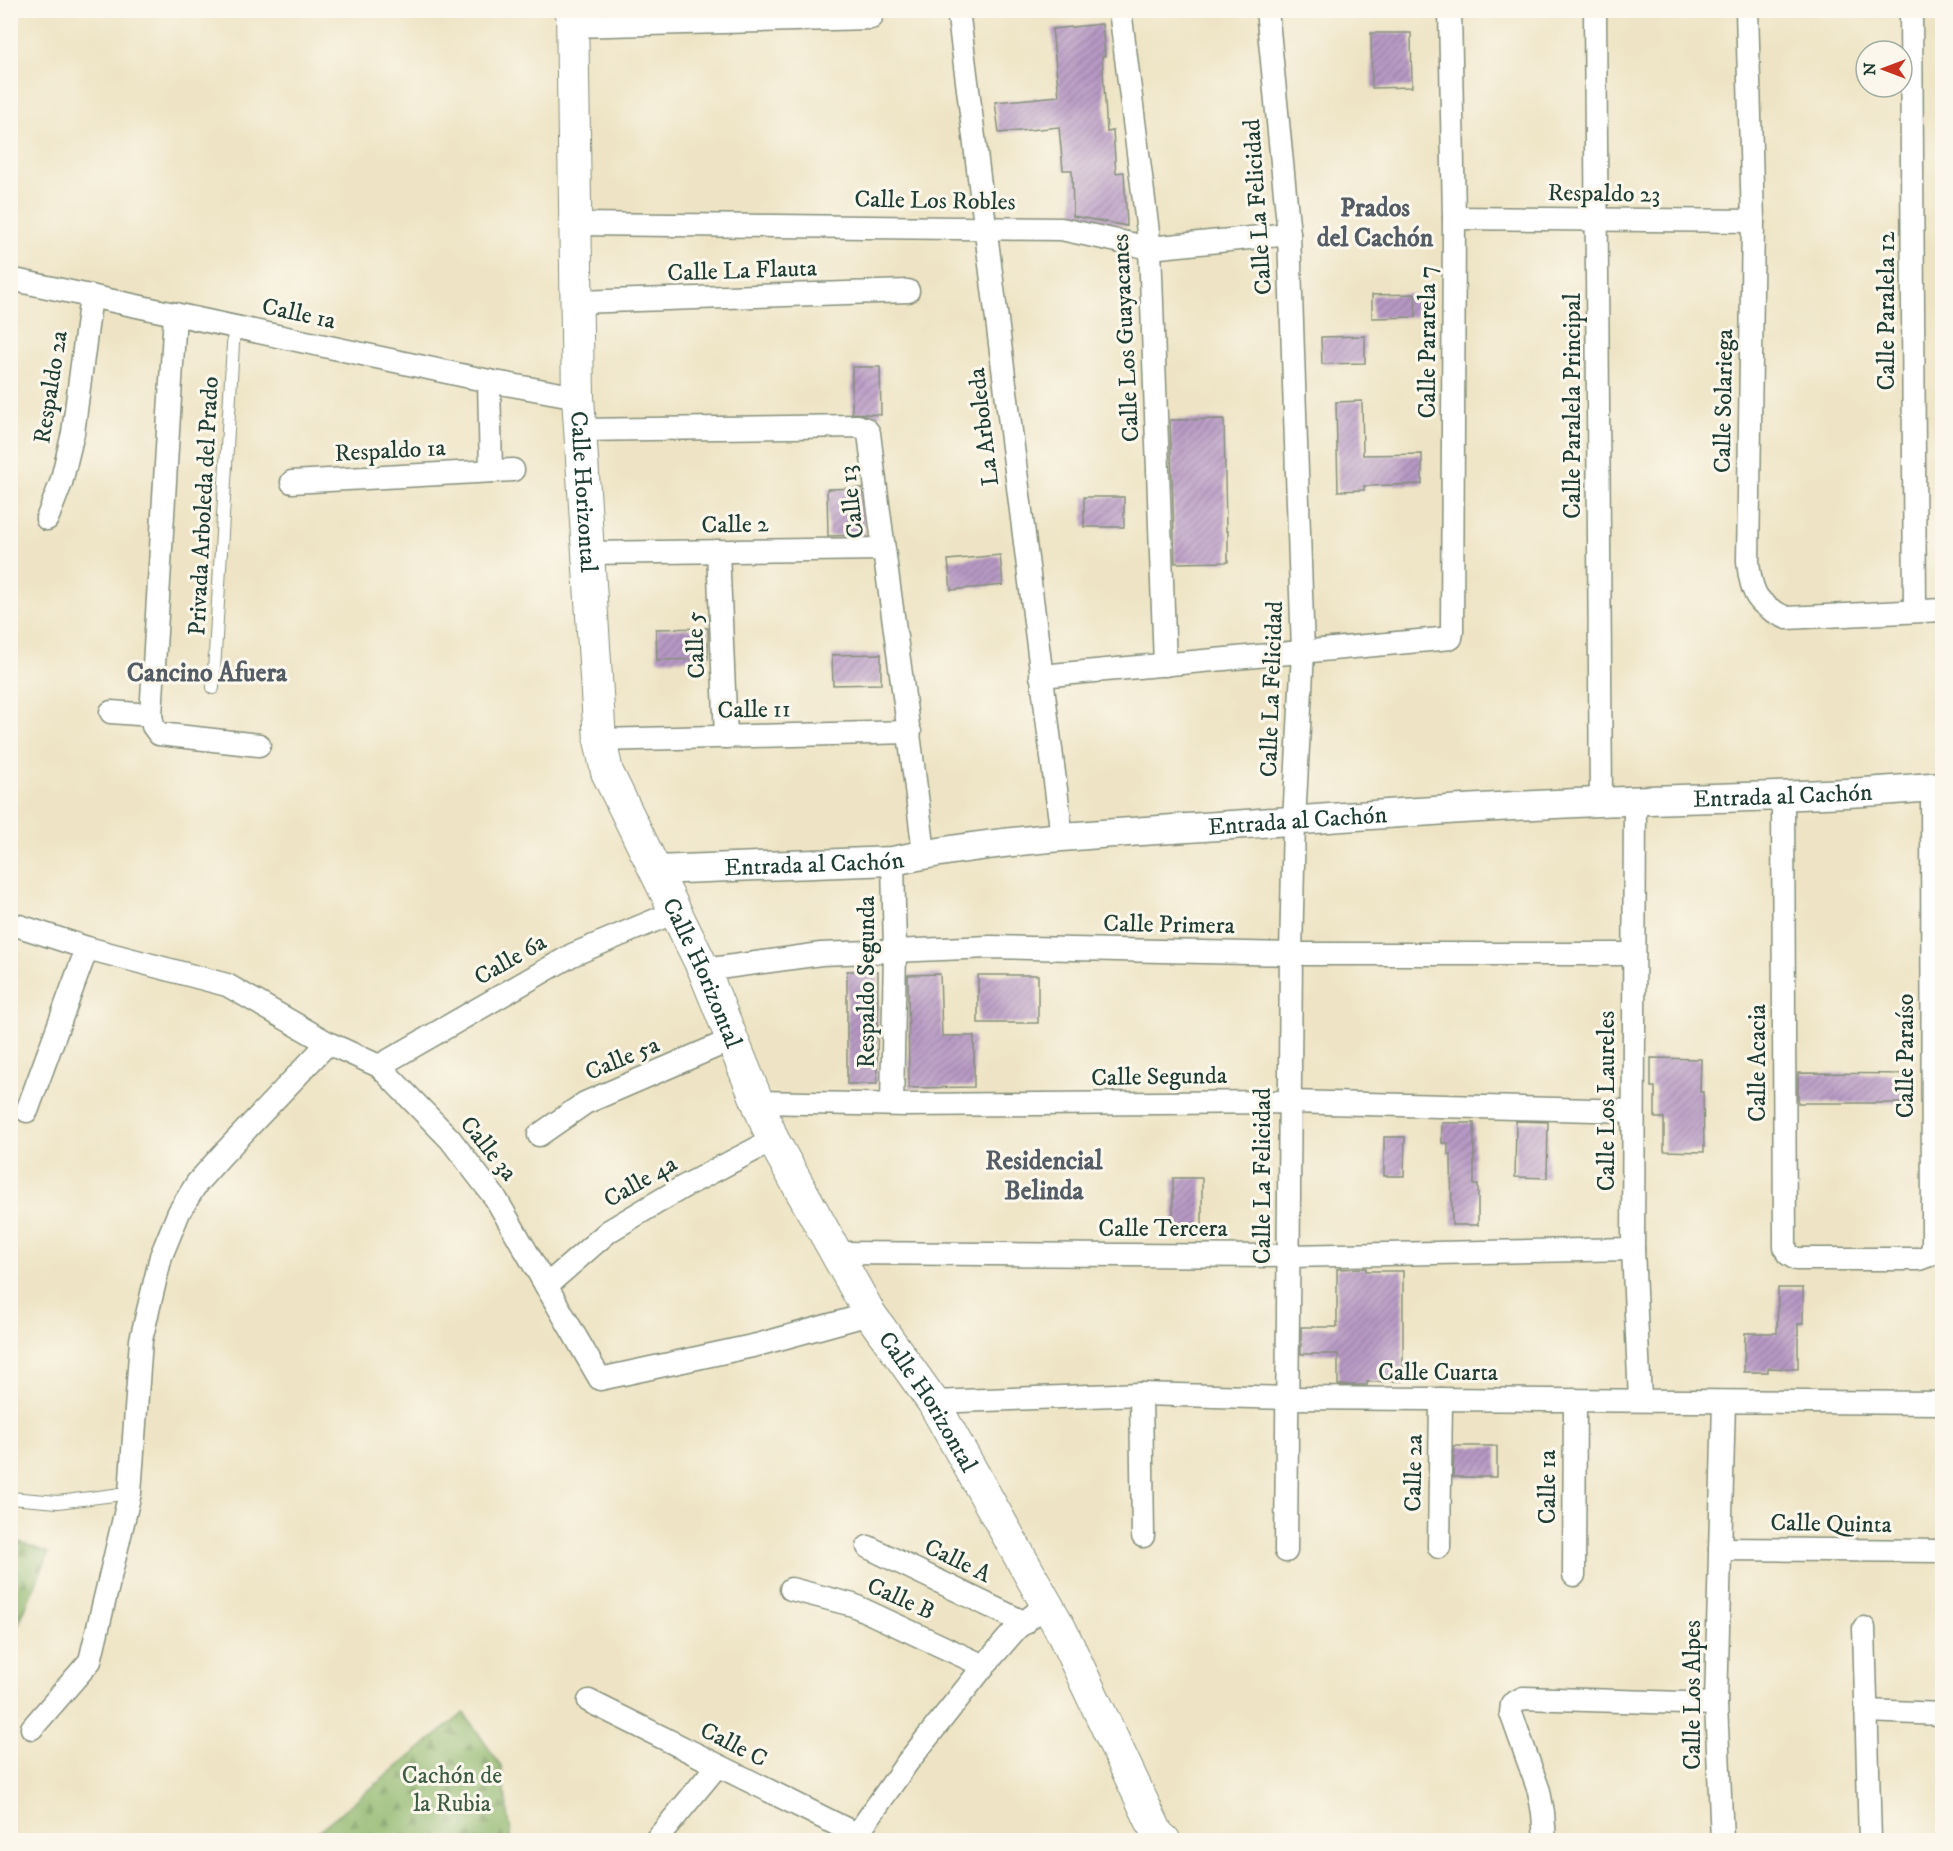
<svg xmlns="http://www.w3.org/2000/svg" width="1953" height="1851" viewBox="0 0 1953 1851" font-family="'IM FELL DW Pica',serif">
  <defs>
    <pattern id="forest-firs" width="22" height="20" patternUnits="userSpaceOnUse" patternTransform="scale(1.5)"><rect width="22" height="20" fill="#90b76d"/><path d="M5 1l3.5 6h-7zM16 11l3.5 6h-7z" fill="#75965a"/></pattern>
    <pattern id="building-hatch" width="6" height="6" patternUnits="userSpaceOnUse" patternTransform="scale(1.5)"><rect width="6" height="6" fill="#b799c4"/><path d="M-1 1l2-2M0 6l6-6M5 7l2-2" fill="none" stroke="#947ea0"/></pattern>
  </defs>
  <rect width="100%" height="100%" fill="#fbf7ec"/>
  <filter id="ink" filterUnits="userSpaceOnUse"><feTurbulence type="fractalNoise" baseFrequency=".0167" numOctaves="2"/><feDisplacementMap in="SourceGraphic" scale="12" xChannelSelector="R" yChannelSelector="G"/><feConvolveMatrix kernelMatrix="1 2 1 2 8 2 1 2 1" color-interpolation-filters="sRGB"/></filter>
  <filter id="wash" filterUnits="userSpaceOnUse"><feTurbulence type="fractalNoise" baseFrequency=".008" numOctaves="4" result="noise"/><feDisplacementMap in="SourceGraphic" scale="24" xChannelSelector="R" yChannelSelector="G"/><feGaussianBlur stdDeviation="1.35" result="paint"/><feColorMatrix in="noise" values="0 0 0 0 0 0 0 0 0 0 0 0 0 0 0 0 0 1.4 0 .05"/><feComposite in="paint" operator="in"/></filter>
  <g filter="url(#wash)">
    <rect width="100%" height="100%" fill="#eee4c5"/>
    <g fill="url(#forest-firs)" stroke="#587a50" stroke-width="1.5">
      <path d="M11,1539L49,1553L11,1642L10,1539Z"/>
      <path d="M464,1713L501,1766L512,1840H307Z"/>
    </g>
    <g id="blocks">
      <g fill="url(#building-hatch)">
        <path d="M1102,24L1105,56H1102L1107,132L1113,131L1116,173L1124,172L1127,226L1073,216L1072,170H1063L1059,127L999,133L995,102L1059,96L1052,29Z"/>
        <path d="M1371,33H1411L1412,87L1372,88Z"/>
        <path d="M1415,294L1416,317L1372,318V295Z"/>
        <path d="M1365,336V363L1322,364L1321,337Z"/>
        <path d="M852,367H880L881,415L852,413Z"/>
        <path d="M1362,401L1363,455L1422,454V484L1364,486V490L1338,491L1336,402Z"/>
        <path d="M1224,419L1226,531H1228V562L1175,563L1170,420Z"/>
        <path d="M862,488L865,535L828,536L827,489Z"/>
        <rect x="1084" y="497" width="40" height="30"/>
        <path d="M1000,555L1003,585L951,590L948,560Z"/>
        <path d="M708,628V659L657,660L656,629Z"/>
        <path d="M881,654V684L833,685L832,655Z"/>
        <path d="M847,971H878L877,1084H847Z"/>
        <path d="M940,974L942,1036H974V1087L909,1088L908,975Z"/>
        <rect x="978" y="975" width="60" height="48"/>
        <path d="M1651,1058L1701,1059L1700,1092H1703L1704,1152L1664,1151V1118H1655V1087H1651Z"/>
        <path d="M1798,1073L1913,1074V1103H1798Z"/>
        <path d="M1516,1121L1548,1122L1547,1178L1515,1177Z"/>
        <path d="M1442,1123H1474V1185H1478V1225H1452L1451,1154H1448V1143H1442Z"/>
        <path d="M1384,1137H1405L1404,1176H1384Z"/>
        <rect x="1173" y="1178" width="29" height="51"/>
        <path d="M1366,1268V1271H1403V1381L1367,1382V1385H1338V1354H1301V1327H1337V1269Z"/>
        <path d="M1778,1288H1803V1324H1798V1369L1768,1368V1372H1744L1745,1333H1777Z"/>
        <path d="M1454,1446H1497V1477H1453Z"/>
      </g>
    </g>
  </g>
  <g filter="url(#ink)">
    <use href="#blocks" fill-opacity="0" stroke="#86907c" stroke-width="1.5"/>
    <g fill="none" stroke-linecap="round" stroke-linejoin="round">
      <g stroke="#86907c" stroke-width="14">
        <g id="service">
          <path d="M213,688L234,327"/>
          <path d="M10,1498L58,1502L130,1493"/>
        </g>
      </g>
      <g stroke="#86907c" stroke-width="25">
        <g id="minor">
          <path d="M958,10L1062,837"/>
          <path d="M1120,10L1150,248L1165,665"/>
          <path d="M1267,10L1289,234L1303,652L1294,821L1291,954L1286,1551"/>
          <path d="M1595,10L1601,802"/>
          <path d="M1747,10L1753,221L1748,561C1751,594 1757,605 1787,618L1942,610"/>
          <path d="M1911,10L1915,610"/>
          <path d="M572,26L871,18"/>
          <path d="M1454,218L1753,221"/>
          <path d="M576,224L1061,229L1150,248L1289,234"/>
          <path d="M10,279L489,381L578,397"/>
          <path d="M578,302L908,291"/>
          <path d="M489,381L491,471"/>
          <path d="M580,430L858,426L866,429L869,433C886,574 908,714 924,854"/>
          <path d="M292,482L513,470"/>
          <path d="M47,519L61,483L73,433L91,296"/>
          <path d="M718,551L726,737"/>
          <path d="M587,553L883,549"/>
          <path d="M1041,676L1451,638L1452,632L1454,218L1450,10"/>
          <path d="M111,712L151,715L175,314"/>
          <path d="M151,715L153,726L159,734L259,745"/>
          <path d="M600,740L910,732"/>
          <path d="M1783,797L1785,1247L1788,1254L1796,1259H1919L1930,1255L1933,1247L1932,787"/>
          <path d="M1635,802L1633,1249L1640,1400"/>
          <path d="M10,923L87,948L227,985L328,1043L379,1066L450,1139L496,1199L600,1379L757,1345L870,1314"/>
          <path d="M704,970L821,954L990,947L1291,954H1633"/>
          <path d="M379,1066L572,955L675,912"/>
          <path d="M756,1102L908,1105L1290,1102L1633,1111"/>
          <path d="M892,1104L895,951L893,861"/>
          <path d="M27,1111L87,948"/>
          <path d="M539,1135L585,1103L731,1040"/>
          <path d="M836,1253L1289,1256L1633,1249"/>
          <path d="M546,1286L609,1231L683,1187L773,1140"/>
          <path d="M1141,1394L1143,1536"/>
          <path d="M933,1402L1141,1394L1288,1398L1942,1403"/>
          <path d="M868,1547L1025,1623"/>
          <path d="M1439,1547L1441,1399"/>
          <path d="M1720,1549L1942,1551"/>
          <path d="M1574,1575L1575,1400"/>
          <path d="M791,1589L853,1605L984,1666"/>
          <path d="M1864,1628L1870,1840"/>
          <path d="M589,1701L856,1834"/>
          <path d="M1866,1711L1942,1714"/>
          <path d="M32,1728L90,1661L130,1493L141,1340L161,1256L179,1212L197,1183L222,1155L328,1043"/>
          <path d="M656,1840L717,1766"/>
          <path d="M853,1840L907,1763L984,1666L1016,1629L1046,1605"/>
          <path d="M1545,1840L1543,1813L1539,1791L1511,1713L1512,1704L1523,1698L1716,1704"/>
          <path d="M1722,1840L1716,1704L1724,1402"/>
        </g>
      </g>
      <g stroke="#86907c" stroke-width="31">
        <g id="tertiary">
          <path id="s1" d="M655,870L893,861C992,839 1102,834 1203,827C1335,818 1467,807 1599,802C1714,797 1828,797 1942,786"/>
        </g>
      </g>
      <g stroke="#86907c" stroke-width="34">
        <g id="secondary">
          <path id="s2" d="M572,10L578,397L600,740L607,772L704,970L773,1140L870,1314L933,1402L1060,1628L1158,1835L1164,1840"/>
        </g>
      </g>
      <use href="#service" stroke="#fff" stroke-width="12"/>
      <use href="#minor" stroke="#fff" stroke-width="22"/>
      <use href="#tertiary" stroke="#fff" stroke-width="28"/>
      <use href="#secondary" stroke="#fff" stroke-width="32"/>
    </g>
  </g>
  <g text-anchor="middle" stroke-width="6" stroke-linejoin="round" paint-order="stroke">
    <g font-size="24" fill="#1f3d34" stroke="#fbf7ec">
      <text transform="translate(1604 193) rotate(1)" y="8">Respaldo 23</text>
      <text transform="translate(935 200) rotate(1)" y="8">Calle Los Robles</text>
      <text transform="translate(1257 207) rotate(-94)" y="8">Calle La Felicidad</text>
      <text transform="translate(742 270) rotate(-2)" y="8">Calle La Flauta</text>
      <text transform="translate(1886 311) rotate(-90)" y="8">Calle Paralela 12</text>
      <text transform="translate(299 313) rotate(12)" y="8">Calle 1a</text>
      <text transform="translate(1125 338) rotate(-93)" y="8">Calle Los Guayacanes</text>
      <text transform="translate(1427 342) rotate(-90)" y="8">Calle Pararela 7</text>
      <text transform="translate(50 387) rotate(-81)" y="8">Respaldo 2a</text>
      <text transform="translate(1723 401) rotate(-89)" y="8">Calle Solariega</text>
      <text transform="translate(1572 406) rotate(-90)" y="8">Calle Paralela Principal</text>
      <text transform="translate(983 427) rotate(-97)" y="8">La Arboleda</text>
      <text transform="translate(390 450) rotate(-3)" y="8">Respaldo 1a</text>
      <text dy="8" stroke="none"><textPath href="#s2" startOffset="482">Calle Horizontal</textPath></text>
      <text transform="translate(851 502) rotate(-97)" y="8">Calle 13</text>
      <text transform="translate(203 506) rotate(-87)" y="8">Privada Arboleda del Prado</text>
      <text transform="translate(735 524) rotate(-1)" y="8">Calle 2</text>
      <text transform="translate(695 645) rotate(-92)" y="8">Calle 5</text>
      <text transform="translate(1271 689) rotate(-88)" y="8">Calle La Felicidad</text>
      <text transform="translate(754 709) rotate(-1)" y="8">Calle 11</text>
      <text dy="8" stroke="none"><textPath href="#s1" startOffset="1131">Entrada al Cachón</textPath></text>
      <text dy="8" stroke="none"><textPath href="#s1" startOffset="645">Entrada al Cachón</textPath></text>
      <text dy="8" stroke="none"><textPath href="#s1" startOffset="159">Entrada al Cachón</textPath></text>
      <text transform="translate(1169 924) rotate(1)" y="8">Calle Primera</text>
      <text transform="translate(510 959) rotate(-30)" y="8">Calle 6a</text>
      <text dy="8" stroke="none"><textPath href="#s2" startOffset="986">Calle Horizontal</textPath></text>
      <text transform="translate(866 982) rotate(-90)" y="8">Respaldo Segunda</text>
      <text transform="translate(1905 1056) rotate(-90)" y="8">Calle Paraíso</text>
      <text transform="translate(622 1058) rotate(-23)" y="8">Calle 5a</text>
      <text transform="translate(1757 1063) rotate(-90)" y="8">Calle Acacia</text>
      <text transform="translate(1159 1076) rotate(-1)" y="8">Calle Segunda</text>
      <text transform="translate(1606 1101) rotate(-90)" y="8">Calle Los Laureles</text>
      <text transform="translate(489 1148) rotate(51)" y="8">Calle 3a</text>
      <text transform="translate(1262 1176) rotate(-90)" y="8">Calle La Felicidad</text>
      <text transform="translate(640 1181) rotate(-30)" y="8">Calle 4a</text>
      <text x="1163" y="1236">Calle Tercera</text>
      <text x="1438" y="1380">Calle Cuarta</text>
      <text dy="8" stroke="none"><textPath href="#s2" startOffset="1472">Calle Horizontal</textPath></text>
      <text transform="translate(1413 1473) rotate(-89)" y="8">Calle 2a</text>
      <text transform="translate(1547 1487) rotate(-90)" y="8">Calle 1a</text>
      <text transform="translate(1831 1523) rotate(1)" y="8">Calle Quinta</text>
      <text transform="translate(958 1560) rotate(26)" y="8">Calle A</text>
      <text transform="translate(901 1598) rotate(24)" y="8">Calle B</text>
      <text transform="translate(1692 1695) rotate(-90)" y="8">Calle Los Alpes</text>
      <text transform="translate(734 1744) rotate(27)" y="8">Calle C</text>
    </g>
    <g font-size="24" fill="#3d5c43" stroke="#fbf7ec">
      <text x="452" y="1783">Cachón de<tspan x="452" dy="28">la Rubia</tspan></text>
    </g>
    <g font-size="26" font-weight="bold" fill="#545d66" stroke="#fbf7ec">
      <text x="1375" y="216">Prados<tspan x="1375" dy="30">del Cachón</tspan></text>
      <text x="207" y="681">Cancino Afuera</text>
      <text x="1044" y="1169">Residencial<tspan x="1044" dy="30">Belinda</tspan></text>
    </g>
  </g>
  <rect width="1953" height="1851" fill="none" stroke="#fbf7ec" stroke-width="36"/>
  <g transform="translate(1884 69) rotate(270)"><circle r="28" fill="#fbf7ec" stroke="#a3ada2" stroke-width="1.5"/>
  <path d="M0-4.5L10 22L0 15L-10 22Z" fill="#c8321e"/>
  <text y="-9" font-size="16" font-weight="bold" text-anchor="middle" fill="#1f3d34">N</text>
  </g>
</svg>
